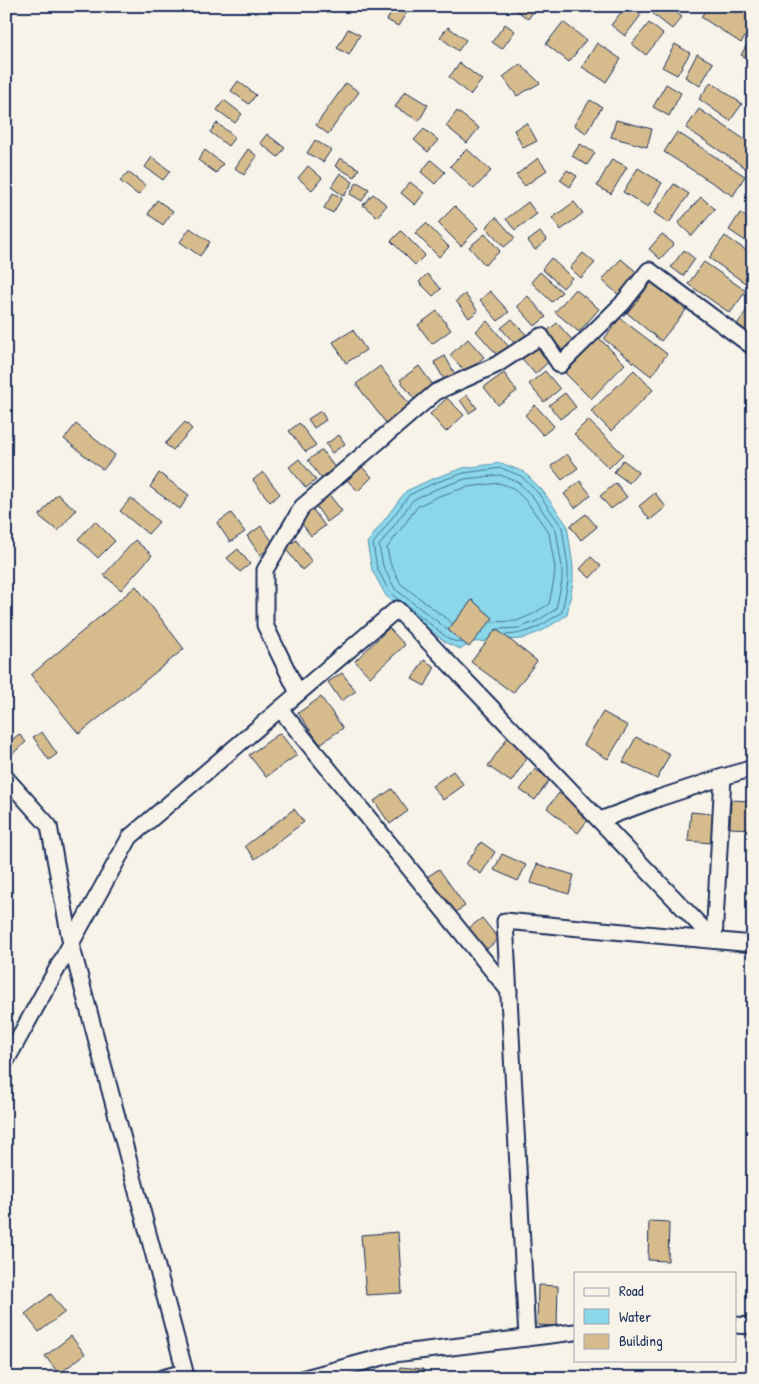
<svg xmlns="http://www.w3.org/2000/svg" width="759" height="1384" viewBox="0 0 759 1384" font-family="'Patrick Hand',sans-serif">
  <rect width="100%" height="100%" fill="#f7f3e8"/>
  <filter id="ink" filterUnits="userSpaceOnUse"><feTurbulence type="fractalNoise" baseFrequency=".02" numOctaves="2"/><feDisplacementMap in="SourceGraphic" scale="10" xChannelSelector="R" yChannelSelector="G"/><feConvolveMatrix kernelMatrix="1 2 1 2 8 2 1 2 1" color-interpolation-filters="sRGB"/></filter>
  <g filter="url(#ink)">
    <path fill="#89d7e9" stroke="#5d94b1" d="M501,463L524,472L542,490L567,525L573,566V582L567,615L542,631L521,639L473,642L461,649L448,644L386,596L372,570L367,543L406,491L432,479L463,468Z"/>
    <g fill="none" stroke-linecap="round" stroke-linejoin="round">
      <g stroke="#477296" stroke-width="1">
        <path d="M402,602L390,593L377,568L373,544L409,495L434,483L464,473L501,468L521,476L538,493L562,527L568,567V581L562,612C543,625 529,634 506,635"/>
        <path d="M404,603L450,640L462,643"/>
        <path d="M452,623L401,584L390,563L387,548L418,506L439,496L467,487L499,483L513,488L527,502L549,533L555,568L554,580L549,604L533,614L517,621L491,622"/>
        <path d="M447,629L395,589L383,566L379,546L413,500L436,489L465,479L500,475L518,482L533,497L556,530L562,567V581L556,609L537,621L519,628L498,629"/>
      </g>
    </g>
    <g fill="#d6bc8c" stroke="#1b2f5e">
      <path d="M395,6L410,7L398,26L387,20Z"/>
      <path d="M517,6H538L528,19L515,9Z"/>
      <path d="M596,6H609L604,12Z"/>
      <path d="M626,6H630L641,15L625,36L611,25Z"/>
      <path d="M659,6H668L682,17L672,29L653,14Z"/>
      <path d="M708,6H753V24L741,43L701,17Z"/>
      <path d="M563,22L586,40L569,62L546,44Z"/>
      <path d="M649,23L663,34L646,55L632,44Z"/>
      <path d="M505,24L515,31L502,49L492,42Z"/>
      <path d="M448,27L466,40L458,51L440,37Z"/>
      <path d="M348,29L360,35L349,55L337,48Z"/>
      <path d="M753,34V61L741,55Z"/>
      <path d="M597,43L621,59L606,82L582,67Z"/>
      <path d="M675,44L690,53L677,75L662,67Z"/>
      <path d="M697,54L713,63L700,86L685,77Z"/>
      <path d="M460,63L482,80L470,95L449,77Z"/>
      <path d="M520,64L540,83L517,96L503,77Z"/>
      <path d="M238,81L256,95L249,104L231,91Z"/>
      <path d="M711,82L742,104L730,121L699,99Z"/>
      <path d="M346,83L359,92L328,134L316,125Z"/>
      <path d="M666,84L681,93L669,116L653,107Z"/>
      <path d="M405,91L428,105L419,121L395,107Z"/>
      <path d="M224,100L242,114L235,123L217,110Z"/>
      <path d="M590,100L602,107L586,133L574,125Z"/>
      <path d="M699,109L753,145V173L686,128Z"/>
      <path d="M457,111L479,128L467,143L446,126Z"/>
      <path d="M616,120L652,129L647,147L611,137Z"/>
      <path d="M217,123L235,137L228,146L210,132Z"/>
      <path d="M527,123L537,141L523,148L514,130Z"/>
      <path d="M424,129L438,140L428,152L414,140Z"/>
      <path d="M677,132L745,176L733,196L664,152Z"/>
      <path d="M267,134L285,148L278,157L260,143Z"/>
      <path d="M315,140L331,150L323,162L307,153Z"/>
      <path d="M580,144L595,153L587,165L572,156Z"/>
      <path d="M248,149L257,156L244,175L235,168Z"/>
      <path d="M467,149L491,171L474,189L450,166Z"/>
      <path d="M205,150L223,164L216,173L198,160Z"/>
      <path d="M152,157L170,171L163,180L145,167Z"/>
      <path d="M340,158L359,169L354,177L335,166Z"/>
      <path d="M538,158L547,170L525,186L516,175Z"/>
      <path d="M612,159L627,167L611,194L597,186Z"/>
      <path d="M431,160L445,172L435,184L421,172Z"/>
      <path d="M308,166L322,178L312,190L298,178Z"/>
      <path d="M638,168L662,183L648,207L623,192Z"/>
      <path d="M567,170L577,176L570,187L560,180Z"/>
      <path d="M128,172L146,186L138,195L120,181Z"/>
      <path d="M340,173L353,182L344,196L331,187Z"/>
      <path d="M357,182L369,189L362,201L350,194Z"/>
      <path d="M410,182L424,193L415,205L401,193Z"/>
      <path d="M674,184L689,194L669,223L654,213Z"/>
      <path d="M333,193L342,198L333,213L324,208Z"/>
      <path d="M373,194L387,205L377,217L363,205Z"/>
      <path d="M701,197L715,209L692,236L678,223Z"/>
      <path d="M157,200L173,211L163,225L148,214Z"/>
      <path d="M528,202L537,214L515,230L506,219Z"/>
      <path d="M574,202L583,213L561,230L552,218Z"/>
      <path d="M455,206L478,228L461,246L438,223Z"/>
      <path d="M740,213L753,222V246L729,230Z"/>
      <path d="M496,217L515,238L504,247L486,227Z"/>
      <path d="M426,223L449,247L439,257L415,233Z"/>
      <path d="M190,228L210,242L200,256L180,242Z"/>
      <path d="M401,231L425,255L415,265L391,241Z"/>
      <path d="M540,232L547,240L535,250L528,241Z"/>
      <path d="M485,234L500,251L485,265L469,247Z"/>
      <path d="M662,234L674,244L660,259L649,249Z"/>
      <path d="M725,236L753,255V284L751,287L709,258Z"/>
      <path d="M684,250L695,259L683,276L671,267Z"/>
      <path d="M583,253L595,263L581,278L570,268Z"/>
      <path d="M551,258L572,278L563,288L542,269Z"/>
      <path d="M621,259L639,274L620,296L602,280Z"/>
      <path d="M704,262L746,291L730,313L688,284Z"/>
      <path d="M540,272L562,292L552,302L531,282Z"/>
      <path d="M427,274L441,289L433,296L419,282Z"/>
      <path d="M652,282L686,310L661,341L627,313Z"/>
      <path d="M575,289L599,309L579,332L555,312Z"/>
      <path d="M490,291L509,312L498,321L480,300Z"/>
      <path d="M465,294L478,311L469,318L456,301Z"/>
      <path d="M528,296L546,317L535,326L517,306Z"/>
      <path d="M753,301V333L751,336L736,326Z"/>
      <path d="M437,311L451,330L432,344L418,325Z"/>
      <path d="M620,318L667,354L651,376L604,339Z"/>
      <path d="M512,319L530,339L519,349L501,328Z"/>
      <path d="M487,321L509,347L498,356L476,331Z"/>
      <path d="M557,323L575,343L565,353L546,332Z"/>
      <path d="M353,330L366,350L346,363L333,342Z"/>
      <path d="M599,338L625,364L591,399L565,373Z"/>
      <path d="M468,339L484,357L466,373L450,355Z"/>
      <path d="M535,343L551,360L535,374L520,356Z"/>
      <path d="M445,356L460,383L449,388L434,362Z"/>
      <path d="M380,366L410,405L386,423L356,384Z"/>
      <path d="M419,366L433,385L415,400L400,380Z"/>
      <path d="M634,370L653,390L611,431L591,411Z"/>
      <path d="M545,371L560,389L544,402L529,384Z"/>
      <path d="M504,373L517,391L498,405L484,387Z"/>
      <path d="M565,393L576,407L560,419L549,405Z"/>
      <path d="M467,395L477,408L469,413L460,400Z"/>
      <path d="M447,398L464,415L446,432L430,414Z"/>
      <path d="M535,405L554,426L543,435L525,415Z"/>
      <path d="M321,411L326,420L314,428L308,419Z"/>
      <path d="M588,420L623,454L609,468L574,434Z"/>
      <path d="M185,422L192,429L173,450L165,444Z"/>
      <path d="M299,423L316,445L306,452L289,431Z"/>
      <path d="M76,424L115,455L103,470L64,439Z"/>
      <path d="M339,435L345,444L332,453L326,444Z"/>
      <path d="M322,450L335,468L321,478L308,460Z"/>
      <path d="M567,454L578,468L562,480L551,466Z"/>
      <path d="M299,459L316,480L306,488L289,467Z"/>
      <path d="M623,460L639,472L629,483L614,472Z"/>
      <path d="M361,466L372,477L358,491L347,480Z"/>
      <path d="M263,472L280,494L270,502L253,480Z"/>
      <path d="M159,473L189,495L180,509L150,487Z"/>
      <path d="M580,481L591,495L575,508L564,494Z"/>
      <path d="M616,483L627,497L611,509L600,496Z"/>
      <path d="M327,492L342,511L327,522L313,502Z"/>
      <path d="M655,493L666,507L650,520L639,506Z"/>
      <path d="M57,494L76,510L58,531L39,516Z"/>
      <path d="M131,498L159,522L148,534L120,511Z"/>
      <path d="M311,507L325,526L311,536L297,517Z"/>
      <path d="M231,513L245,532L230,542L217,523Z"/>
      <path d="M586,514L597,527L581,540L570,526Z"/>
      <path d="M95,521L115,541L98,558L78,539Z"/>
      <path d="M261,526L275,545L260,555L247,536Z"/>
      <path d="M135,540L152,555L121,590L104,575Z"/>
      <path d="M296,540L312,562L302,570L285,548Z"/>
      <path d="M238,549L250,564L240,572L227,558Z"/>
      <path d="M591,557L601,566L590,578L580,569Z"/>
      <path d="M136,586L184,649L79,734L31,675Z"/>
      <path d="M472,600L493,618L469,647L448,630Z"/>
      <path d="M389,628L405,645L370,677L355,661Z"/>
      <path d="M496,629L537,661L513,693L471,662Z"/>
      <path d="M424,660L435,667L425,686L412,679Z"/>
      <path d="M342,673L356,691L341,701L328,682Z"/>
      <path d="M321,697L343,728L320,744L298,713Z"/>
      <path d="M603,712L628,726L608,759L584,745Z"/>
      <path d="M42,732L57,754L49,760L33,737Z"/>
      <path d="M280,733L297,755L266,777L249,755Z"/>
      <path d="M19,734L26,742L12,754L6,747V745Z"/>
      <path d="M510,734L530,754L511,782L488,766Z"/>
      <path d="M636,737L670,754L657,779L623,762Z"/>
      <path d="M535,769L550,779L535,800L520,790Z"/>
      <path d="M453,771L464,785L443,800L432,786Z"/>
      <path d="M392,789L408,811L390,824L374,801Z"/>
      <path d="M559,793L590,817L578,833L547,808Z"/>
      <path d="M731,800L753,801V829L730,828Z"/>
      <path d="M294,809L304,822L255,859L245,846Z"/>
      <path d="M691,812L713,814L711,843L688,841Z"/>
      <path d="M481,842L495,852L481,874L466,864Z"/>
      <path d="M502,854L526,865L518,881L494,870Z"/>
      <path d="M537,864L574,875L569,894L531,883Z"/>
      <path d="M439,869L465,906L453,914L427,877Z"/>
      <path d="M482,918L499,939L482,953L465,931Z"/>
      <path d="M649,1221L669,1222L668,1261L648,1260Z"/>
      <path d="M398,1232L402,1293L366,1295L361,1235Z"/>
      <path d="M538,1285L558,1286L557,1326L537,1325Z"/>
      <path d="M51,1294L65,1312L39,1332L25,1314Z"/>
      <path d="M71,1336L85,1354L59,1374L45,1356Z"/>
      <path d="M400,1367L423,1369L422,1378H399Z"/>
    </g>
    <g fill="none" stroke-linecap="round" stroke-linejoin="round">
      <g stroke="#1b2f5e" stroke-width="19">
        <g id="street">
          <path d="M298,693L265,625V570L302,507L436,392L496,365L541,336L560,365L622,304L649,270L753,347"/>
          <path d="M280,709L509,991"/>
          <path d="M6,778L49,826L71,944L185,1372L162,1378"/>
          <path d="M600,820L659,798L723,777"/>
          <path d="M714,940L723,777L753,768"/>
          <path d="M6,1061L130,837L397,609L714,940"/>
          <path d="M735,1325L753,1326"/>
          <path d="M527,1338L505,921L753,944"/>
          <path d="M305,1378L394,1354L575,1332"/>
        </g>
      </g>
      <use href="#street" stroke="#f7f3e8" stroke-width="15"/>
    </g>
  </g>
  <rect width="759" height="1384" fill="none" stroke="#f7f3e8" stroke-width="25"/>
  <rect x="12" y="12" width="734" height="1359" fill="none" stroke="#1b2f5e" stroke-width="2" filter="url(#ink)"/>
  <rect x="574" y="1272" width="162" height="90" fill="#f7f3e8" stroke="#9fa5b1"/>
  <rect x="584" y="1288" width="25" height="8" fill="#f7f3e8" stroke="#9fa5b1"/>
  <text x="619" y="1296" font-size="15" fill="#1b2f5e">Road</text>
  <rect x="584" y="1309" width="25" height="15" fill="#89d7e9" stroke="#9fa5b1"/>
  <text x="619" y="1322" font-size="15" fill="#1b2f5e">Water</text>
  <rect x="584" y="1334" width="25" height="15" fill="#d6bc8c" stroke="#9fa5b1"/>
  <text x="619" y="1346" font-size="15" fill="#1b2f5e">Building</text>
</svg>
